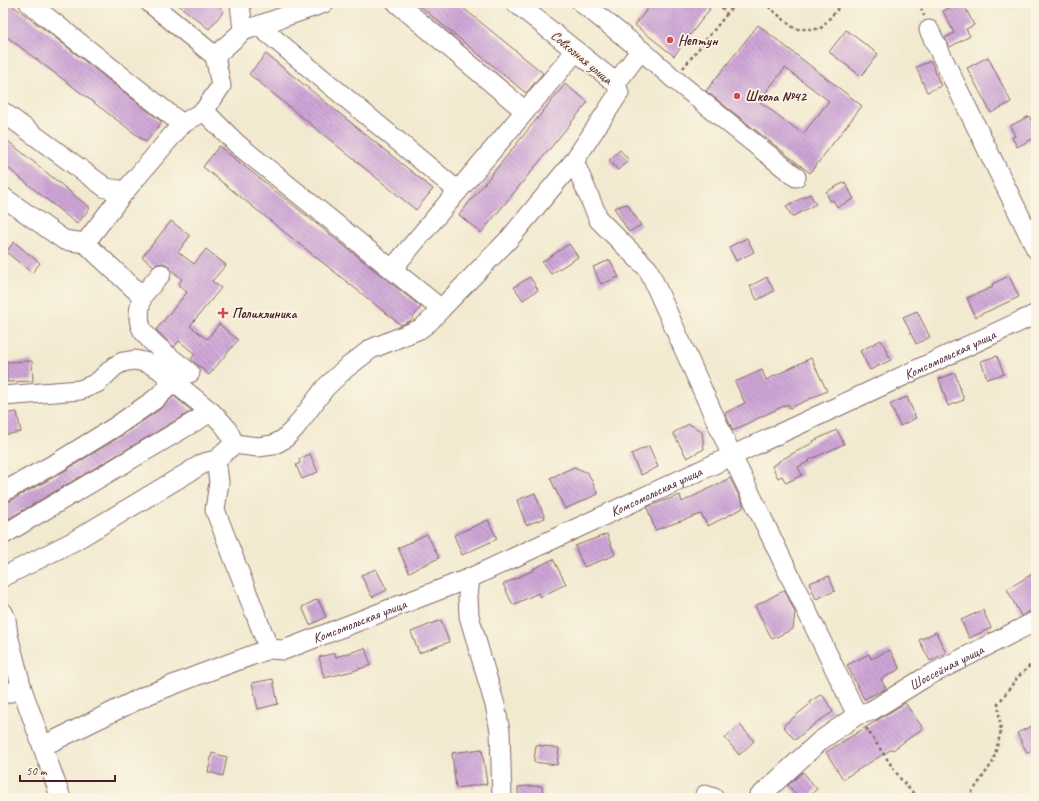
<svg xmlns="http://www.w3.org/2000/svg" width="1039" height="801" viewBox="0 0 1039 801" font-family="Caveat,sans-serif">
  <defs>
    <pattern id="building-back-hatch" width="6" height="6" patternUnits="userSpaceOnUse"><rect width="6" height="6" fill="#cea6d7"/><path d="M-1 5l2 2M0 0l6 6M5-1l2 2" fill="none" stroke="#a987af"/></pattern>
  </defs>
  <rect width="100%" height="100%" fill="#fcf5e5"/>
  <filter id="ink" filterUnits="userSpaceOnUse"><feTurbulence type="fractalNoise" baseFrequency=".025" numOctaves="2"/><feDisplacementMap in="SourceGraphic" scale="8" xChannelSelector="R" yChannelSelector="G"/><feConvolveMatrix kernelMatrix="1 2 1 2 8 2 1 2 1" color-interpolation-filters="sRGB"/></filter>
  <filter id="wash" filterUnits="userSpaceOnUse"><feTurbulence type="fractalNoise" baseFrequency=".012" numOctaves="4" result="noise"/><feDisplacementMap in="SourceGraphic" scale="16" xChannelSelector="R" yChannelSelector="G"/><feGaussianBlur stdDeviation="0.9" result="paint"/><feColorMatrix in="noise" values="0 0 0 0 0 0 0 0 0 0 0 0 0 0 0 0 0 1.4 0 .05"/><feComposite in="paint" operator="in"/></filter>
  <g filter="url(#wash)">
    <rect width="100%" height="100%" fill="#f2ead0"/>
    <g id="blocks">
      <g fill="url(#building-back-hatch)" fill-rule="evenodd">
        <path d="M3,3H9L57,39L162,122L146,142L3,34Z"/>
        <path d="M176,3H215L224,11L209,29Z"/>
        <path d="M416,3H457L543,73L526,93Z"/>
        <path d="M652,3H702L710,9L674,56L635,25Z"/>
        <path d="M959,3H963L974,25L966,29L970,36L950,47L945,38L954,33L943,11Z"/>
        <path d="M758,25L862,106L810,173L706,91ZM785,68L829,101L803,134L759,101Z"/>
        <path d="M846,30L878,54L861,76L829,52Z"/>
        <path d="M266,54L433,189L416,210L249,74Z"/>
        <path d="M988,57L1011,102L991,113L967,68Z"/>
        <path d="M931,61L941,86L927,92L916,67Z"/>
        <path d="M565,84L588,102L481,233L459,215Z"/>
        <path d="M1029,116L1036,131V137L1017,147L1012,137L1015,136L1010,126Z"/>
        <path d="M3,137L90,208L77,224L3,164Z"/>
        <path d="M219,146L421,307L410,321L401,325L203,167Z"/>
        <path d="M620,150L629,160L618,170L609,160Z"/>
        <path d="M845,182L854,199L837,207L833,200L830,201L826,192Z"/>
        <path d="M810,194L816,204L792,217L786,206Z"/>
        <path d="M627,204L641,225L629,232L614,208Z"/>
        <path d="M171,221L190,236L178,252L194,264L206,249L226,265L212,281L221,288L190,326L207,339L219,324L238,340L209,375L191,359L195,354L179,341L174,347L156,330L187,292L178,285L182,279L171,270L168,265L163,263L158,264L154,266L142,257Z"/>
        <path d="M747,238L754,252L736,261L729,247Z"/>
        <path d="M14,242L40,263L32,273L6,252Z"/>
        <path d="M569,244L578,257L551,274L542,262Z"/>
        <path d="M610,260L619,277L601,284L593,267Z"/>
        <path d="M1009,276L1019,297L975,317L967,298L993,287L992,284Z"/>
        <path d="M530,277L538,290L523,300L514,287Z"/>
        <path d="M767,277L774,291L757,300L750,286Z"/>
        <path d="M917,311L930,337L916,344L903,317Z"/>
        <path d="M881,340L891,360L870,370L860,351Z"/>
        <path d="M997,356L1004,374L987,379L981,361Z"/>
        <path d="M811,358L827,391L790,408L788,404L750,422L733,431L725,413L745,403L735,382L762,370L766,380Z"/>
        <path d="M32,361L33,381L7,382L6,362Z"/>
        <path d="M955,373L964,400L948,406L939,379Z"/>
        <path d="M174,396L192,411L3,522V503L8,502L63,472L121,436L160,409Z"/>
        <path d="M907,397L916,418L900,426L890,404Z"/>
        <path d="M17,412L21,432L3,435V414Z"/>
        <path d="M689,424L702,432L704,449L687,458L673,433Z"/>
        <path d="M837,430L844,444L809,460L810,461L798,467L802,475L786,483L782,476L778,478L772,466L779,462V461L814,442L813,441Z"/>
        <path d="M649,446L658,467L641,475L631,454Z"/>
        <path d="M310,454L318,472L302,479L296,465L300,463L299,459Z"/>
        <path d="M574,467L588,473L598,494L565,509L550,478Z"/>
        <path d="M730,478L743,504V508L708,526L701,514L655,530L647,507L680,495L682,502Z"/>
        <path d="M535,493L545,518L526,525L517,500Z"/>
        <path d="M488,520L497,539L462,555L454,535Z"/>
        <path d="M427,534L439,558L409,572L398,548Z"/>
        <path d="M607,534L615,555L584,567L575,546Z"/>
        <path d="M553,559L566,584L540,597L538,593L513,605L503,584L534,570L533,569Z"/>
        <path d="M376,569L387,590L372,597L361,575Z"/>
        <path d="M1036,572V608L1021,616L1007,589Z"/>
        <path d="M829,576L835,591L816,599L809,583Z"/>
        <path d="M785,590L795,613L793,629L772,639L755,606Z"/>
        <path d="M318,599L326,617L310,625L302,607Z"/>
        <path d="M983,610L991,628L969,638L961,620Z"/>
        <path d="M441,620L449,642L419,653L411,632Z"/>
        <path d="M936,632L946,653L930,661L919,640Z"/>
        <path d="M365,648L371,665L353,671L324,678L319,657L335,653L336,657Z"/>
        <path d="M890,650L900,669L881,679L886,689L864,699L847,665L869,654L871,659Z"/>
        <path d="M273,679L278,704L258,709L252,683Z"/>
        <path d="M822,694L833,712L817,722L795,740L783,726L810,704L809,702Z"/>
        <path d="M905,703L923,728L893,750L892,749L843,779L826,752Z"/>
        <path d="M1036,724V749L1027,753L1017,733Z"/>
        <path d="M740,725L754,741L739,755L725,738Z"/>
        <path d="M536,745L559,748L557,765L534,762Z"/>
        <path d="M482,749L487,784L456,788L452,753Z"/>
        <path d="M212,753L227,757L223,776L208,772Z"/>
        <path d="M803,772L817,789L806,798H799L788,785Z"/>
        <path d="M527,786H542L543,798H518V787Z"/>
      </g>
    </g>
  </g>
  <g filter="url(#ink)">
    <use href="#blocks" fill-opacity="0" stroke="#856665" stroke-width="1"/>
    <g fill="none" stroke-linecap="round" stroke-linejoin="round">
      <g stroke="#856665" stroke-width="21">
        <g id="minor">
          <path d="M29,3L182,124L204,111L237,144L441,309L510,238L574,161L619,93L616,83L516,3"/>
          <path d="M150,3L215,56L221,86L204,111"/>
          <path d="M397,3L525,111"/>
          <path d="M582,3L641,50"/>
          <path d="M259,26L458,191"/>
          <path d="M929,30L1036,249"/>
          <path d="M243,31L324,3"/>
          <path d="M215,56L243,31L240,3"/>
          <path d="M616,83L641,50L674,79L796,177"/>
          <path d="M3,112L106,188L125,191L182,124"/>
          <path d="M574,161L599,220L648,269L732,456L857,715"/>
          <path d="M3,197L64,240L85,243L125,191"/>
          <path d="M85,243L142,296L161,274"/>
          <path d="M392,269L576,51"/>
          <path d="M142,296C140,306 137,317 141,327C146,341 178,363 190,373"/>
          <path d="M3,396L80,390L97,383L115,366L123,362L135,360L148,363L159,369L174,382"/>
          <path d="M216,460L219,482L215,510L269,649"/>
          <path d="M3,492L58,462L115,427L154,400L174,382L211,412"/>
          <path d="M3,535L26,521L211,412C224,424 228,428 234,444"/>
          <path d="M3,577L74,541L204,463L216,460L234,444L258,447L273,445L284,439L295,428L325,388L345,369L371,349L420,329L429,322L441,309"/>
          <path d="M470,578L468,596L469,616L495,705L500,731L502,798"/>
          <path d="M3,612L6,619L8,635L22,689L61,798"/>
          <path d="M3,694L22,689"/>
          <path id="s1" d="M43,746L147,695L201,674L269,649L284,650L470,578L1036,314"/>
          <path d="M705,795L714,798"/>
          <path id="s2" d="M758,798L820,741L857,715L871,711L924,678L1036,621"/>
        </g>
      </g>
      <g stroke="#856665" stroke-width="2.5" stroke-dasharray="3 3" stroke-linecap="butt">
        <path d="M718,3L727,14L736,3"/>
        <path d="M764,3L795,29H820L843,3"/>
        <path d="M919,3L924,16"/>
        <path d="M683,68L727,14"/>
        <path d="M866,728L902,781L918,798"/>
        <path d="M968,798L993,762L1001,731L998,704L1017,678L1036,660"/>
      </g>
      <use href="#minor" stroke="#fff" stroke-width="19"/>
    </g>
  </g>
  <g fill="#d1495b" stroke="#fcf5e5" stroke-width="1.5">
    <circle cx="670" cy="40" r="4"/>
    <circle cx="737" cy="96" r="4"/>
    <path d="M221 307h4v4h4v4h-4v4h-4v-4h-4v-4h4z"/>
  </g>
  <g text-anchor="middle" stroke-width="3.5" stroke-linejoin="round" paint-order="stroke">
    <g font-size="14" font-weight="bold" fill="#4a1f2b" stroke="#fcf5e5" text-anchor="start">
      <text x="678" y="45">Нептун</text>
      <text x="745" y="101">Школа №42</text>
      <text x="232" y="318">Поликлиника</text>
    </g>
    <g font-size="14" fill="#4a1f2b" stroke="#fcf5e5">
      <text transform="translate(582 57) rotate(40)" y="5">Совхозная улица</text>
      <text dy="5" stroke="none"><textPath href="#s1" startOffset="990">Комсомольская улица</textPath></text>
      <text dy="5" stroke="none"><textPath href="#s1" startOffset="666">Комсомольская улица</textPath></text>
      <text dy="5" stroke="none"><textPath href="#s1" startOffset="342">Комсомольская улица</textPath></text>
      <text dy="5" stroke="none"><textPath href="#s2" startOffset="231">Шоссейная улица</textPath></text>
    </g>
  </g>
  <rect width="1039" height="801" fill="none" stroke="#fcf5e5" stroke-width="16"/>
  <path d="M20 775v6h95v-6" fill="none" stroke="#4a1f2b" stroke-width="2"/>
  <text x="26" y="775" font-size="12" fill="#4a1f2b" stroke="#fcf5e5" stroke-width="3" paint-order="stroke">50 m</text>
</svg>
